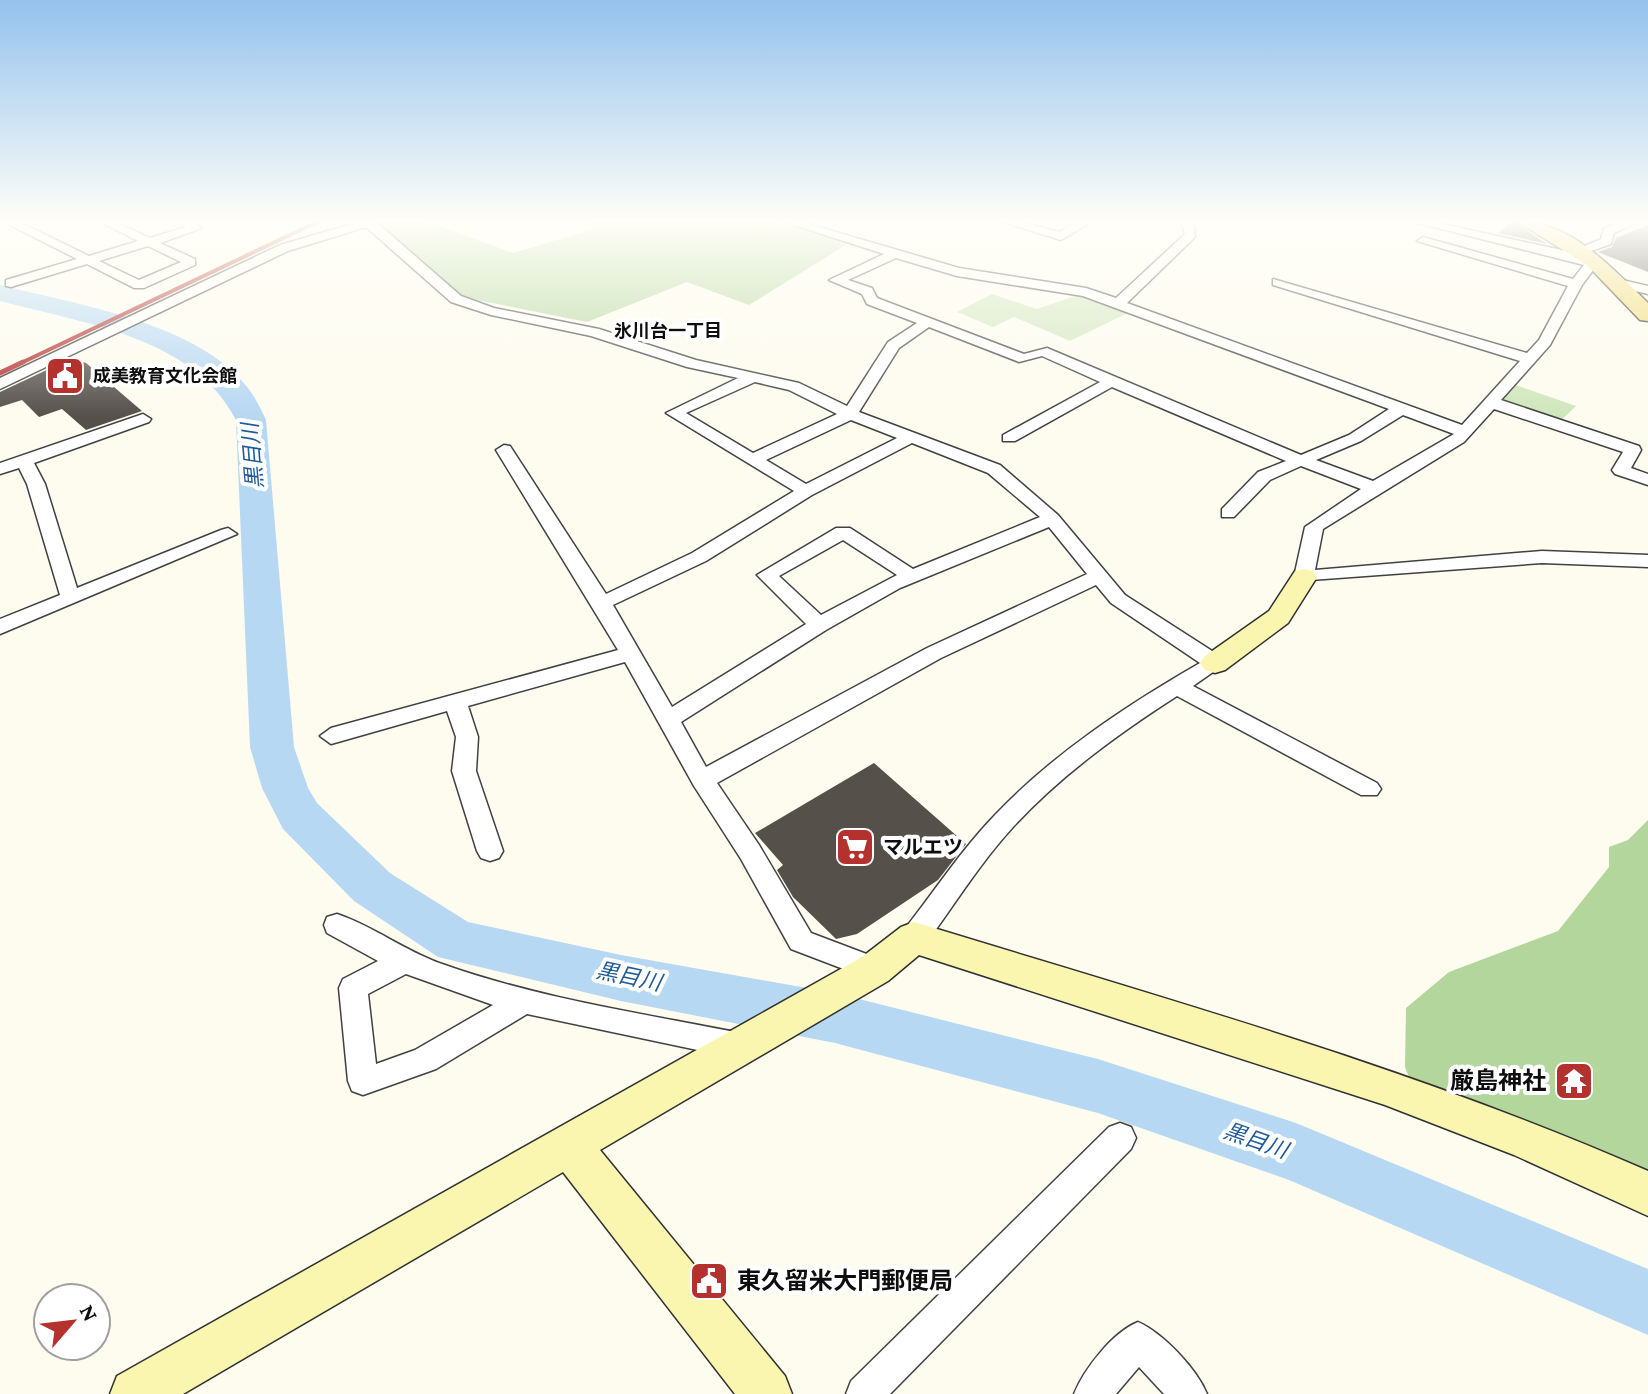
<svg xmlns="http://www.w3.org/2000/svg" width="1648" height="1394" viewBox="0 0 1648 1394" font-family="'Crimson Pro','Noto Sans JP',serif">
  <rect width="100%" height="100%" fill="#fefcef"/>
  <g fill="#cfe6bb">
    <path d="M1084,293L1132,311L1070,341L1014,317L993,327L957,312L992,294L1037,309Z"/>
    <path d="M1510,383L1576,406L1556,425L1492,402Z"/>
  </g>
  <g fill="#b2d69b">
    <path d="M378,222H428L513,253L593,229L590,222H778L849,243L749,305L687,282L587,322L462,297Z"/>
    <path d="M1648,820V1181L1412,1085L1405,1067L1406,1008L1449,972L1558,931L1609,867V847L1628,840Z"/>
  </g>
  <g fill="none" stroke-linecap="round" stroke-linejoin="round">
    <path fill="#b7d8f2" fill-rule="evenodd" d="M0,285C75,304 199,323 248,388C255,397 261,409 266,420L294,747L308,788L317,803L390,873L468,922L621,955L835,993L1098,1059L1296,1123L1648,1269V1335L1289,1180L1098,1113L835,1043L621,1001L438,957L354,901L283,829L262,788L250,747L236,420C194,337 82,323 0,301Z"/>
  </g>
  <g fill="#56504b">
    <path d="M1512,222H1515L1547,244L1498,233Z"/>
    <path d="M1648,225V272L1598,252L1612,247L1616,238Z"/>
    <path d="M70,359L86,363L142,411L86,430L62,409L39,417L22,400L0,407V392Z"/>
    <path d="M874,763L966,844L938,880L857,934L836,939L793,897L777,870L783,865L755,833Z"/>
  </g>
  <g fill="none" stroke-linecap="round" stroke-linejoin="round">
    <g stroke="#414141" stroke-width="3">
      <g id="street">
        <path d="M4,222H19L89,256L138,241L101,222H116L150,238L186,227L179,222H193L202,228L160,243L195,259V265L144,288H134L87,264L11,287L6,286V280L77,259ZM148,246L181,262L139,280L99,261Z"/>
        <path d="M359,222H376L461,296L494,308L599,329L696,360L799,383L847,406L888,342L917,323L867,304L862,294L829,280L884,254L785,222H802L959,268L1086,288L1116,298L1185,234L1181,222H1193L1195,237L1127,303L1462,425L1520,361L1273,285V279L1527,353L1539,340L1568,286L1417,241L1423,237L1573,279L1584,265L1414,222H1433L1598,258L1600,261L1582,285L1550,345L1501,400L1639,446L1641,450L1631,468L1648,474V485L1615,474L1612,470L1623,452L1494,409L1464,442L1323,529L1315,570L1542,551L1648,555V567L1542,563L1297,581L1294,577L1305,527L1361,489L1301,466L1270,480L1234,517H1222V509L1258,472L1286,461L1112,387L1015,441H1003V435L1100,382L1042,356L1019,362L929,327L899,348L859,412L1000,465L1058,515L1125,595L1223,658L1226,663L1193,686L1377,783L1381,789L1377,795H1361L1177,696C1118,734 1060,776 1013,827C979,864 953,907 924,946L914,949L904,946L900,938L904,930C934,892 961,850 995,815C1053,754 1127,705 1200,663L1111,603L1096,585L941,658L717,783L759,845L811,933L885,961L889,969L885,977L875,981L791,949L741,859L694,786L625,662L468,706L478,737L476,771L503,851L499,858L490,861L481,858L477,851L452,771L456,737L447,711L331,744L320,736L331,728L618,650L496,450L504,445L510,446L606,594L692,553L794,491L666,413L738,378L687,367L591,336L491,315L451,302L366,227L288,251L0,389V378L280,245ZM896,258L957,276L1083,296L1389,409L1349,435L1301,455L1047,348L1024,354L877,298L872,288L848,280ZM755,382L789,390L837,414L753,453L686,413ZM1403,415L1454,434L1373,481L1316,460L1361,441ZM851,420L897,438L806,484L766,460ZM912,443L988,473L1040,517L913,569L850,528H836L757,575L806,624L672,707L613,605L706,561L812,495ZM1049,527L1087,574L927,648L706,767L681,722L826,630L900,588ZM843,540L897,575L821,615L779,576Z"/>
        <path d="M1003,222H1021L1059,232L1077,222H1091L1061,240Z"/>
        <path d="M1622,222H1638L1614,233L1611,244L1577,256L1571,252L1601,239L1604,228Z"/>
        <path d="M1618,279L1648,286V294L1613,286V280Z"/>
        <path d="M143,414L151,419L149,422L34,463L45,484L77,588L221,530L228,528L237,534L0,634V619L60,595L27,484L19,468L0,474V463Z"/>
        <path d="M337,914C373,926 405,951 442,964C538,998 640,1013 740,1033L750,1036L755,1046L750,1056L740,1059L527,1014L436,1069L363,1095L352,1091L348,1081L339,988L343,979L378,961L327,933L324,925L327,917ZM406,974L493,1005L415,1050L376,1064L368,994Z"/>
        <path d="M1120,1123L1131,1127L1136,1138L1131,1149L890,1394H846L851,1381L1109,1127Z"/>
        <path d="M1138,1322C1163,1333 1197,1369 1207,1394H1164L1139,1367L1116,1394H1074C1084,1369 1113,1332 1138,1322Z"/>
      </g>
    </g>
    <g stroke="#303030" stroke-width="3">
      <g id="secondary">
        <path d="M1304,569L1313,571L1317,577L1288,623L1225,670L1215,673L1205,670L1200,663L1205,656L1269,611L1295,571Z"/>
        <path d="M914,922C1162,998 1411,1067 1648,1171V1216L1514,1155L1385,1105L919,955L888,981L600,1150L785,1376L792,1394H735L563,1172L183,1394H110L117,1376L862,957L901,927Z"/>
      </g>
    </g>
    <g stroke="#1f1f1f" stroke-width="3">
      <path id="primary" d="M1518,222C1569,219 1614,270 1648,303V321L1640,320L1587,265Z"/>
    </g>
    <use href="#street" fill="#fff" fill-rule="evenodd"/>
    <use href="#secondary" fill="#faf6af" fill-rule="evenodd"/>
    <use href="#primary" fill="#f0d96e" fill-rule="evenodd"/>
    <path stroke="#b5312e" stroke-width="4" d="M19,364L317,222"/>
    <path stroke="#b5312e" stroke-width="5" d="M0,373L23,362"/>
  </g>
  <linearGradient id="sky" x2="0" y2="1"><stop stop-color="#94c2ec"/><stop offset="0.53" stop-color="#fffef8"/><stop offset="1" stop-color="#fffef8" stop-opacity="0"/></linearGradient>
  <rect width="1648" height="417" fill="url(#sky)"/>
  <defs>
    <g id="civic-square" transform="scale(2)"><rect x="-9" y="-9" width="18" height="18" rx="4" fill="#b5312e" stroke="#fff"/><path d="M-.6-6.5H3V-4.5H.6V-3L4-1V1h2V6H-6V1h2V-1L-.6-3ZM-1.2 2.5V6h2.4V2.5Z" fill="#fff"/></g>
    <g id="supermarket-square" transform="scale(2)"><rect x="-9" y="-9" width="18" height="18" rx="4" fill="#b5312e" stroke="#fff"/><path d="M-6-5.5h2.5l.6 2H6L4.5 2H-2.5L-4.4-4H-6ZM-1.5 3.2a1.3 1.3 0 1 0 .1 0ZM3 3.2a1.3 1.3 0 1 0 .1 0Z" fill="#fff"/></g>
    <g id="temple-square" transform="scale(2)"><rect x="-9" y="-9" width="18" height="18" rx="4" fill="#b5312e" stroke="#fff"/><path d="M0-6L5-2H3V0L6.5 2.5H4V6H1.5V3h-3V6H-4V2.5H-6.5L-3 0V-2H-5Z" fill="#fff"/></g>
  </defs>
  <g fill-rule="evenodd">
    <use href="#civic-square" x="65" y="376"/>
    <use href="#supermarket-square" x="855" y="847"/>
    <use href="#temple-square" x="1574" y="1081"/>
    <use href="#civic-square" x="709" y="1281"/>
  </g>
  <g text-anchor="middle" stroke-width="8" stroke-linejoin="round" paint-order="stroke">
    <g font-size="18" font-weight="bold" fill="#0e0e0e" stroke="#fff">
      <text x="668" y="337">氷川台一丁目</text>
    </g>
    <g font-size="18" font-weight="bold" fill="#0e0e0e" stroke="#fff" text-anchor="start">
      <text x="93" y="382">成美教育文化会館</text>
    </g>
    <g font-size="20" font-weight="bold" fill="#0e0e0e" stroke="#fff" text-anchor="start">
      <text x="883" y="854">マルエツ</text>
    </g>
    <g font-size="22" font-style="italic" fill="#1f5b98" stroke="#fff">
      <text transform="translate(252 456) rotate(-95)" y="8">黒目川</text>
      <text transform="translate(629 976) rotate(12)" y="8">黒目川</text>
      <text transform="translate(1256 1140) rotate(19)" y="8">黒目川</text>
    </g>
    <g font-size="24" font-weight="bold" fill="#0e0e0e" stroke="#fff" text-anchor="end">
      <text x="1546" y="1089">厳島神社</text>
      <text x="737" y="1289" text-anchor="start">東久留米大門郵便局</text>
    </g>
  </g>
  <g transform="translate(72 1322) rotate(62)"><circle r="38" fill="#ffffff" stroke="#9f9f9f" stroke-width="2"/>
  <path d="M0-6L14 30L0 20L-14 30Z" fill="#b5312e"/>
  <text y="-12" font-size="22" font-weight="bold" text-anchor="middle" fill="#0e0e0e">N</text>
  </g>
</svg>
